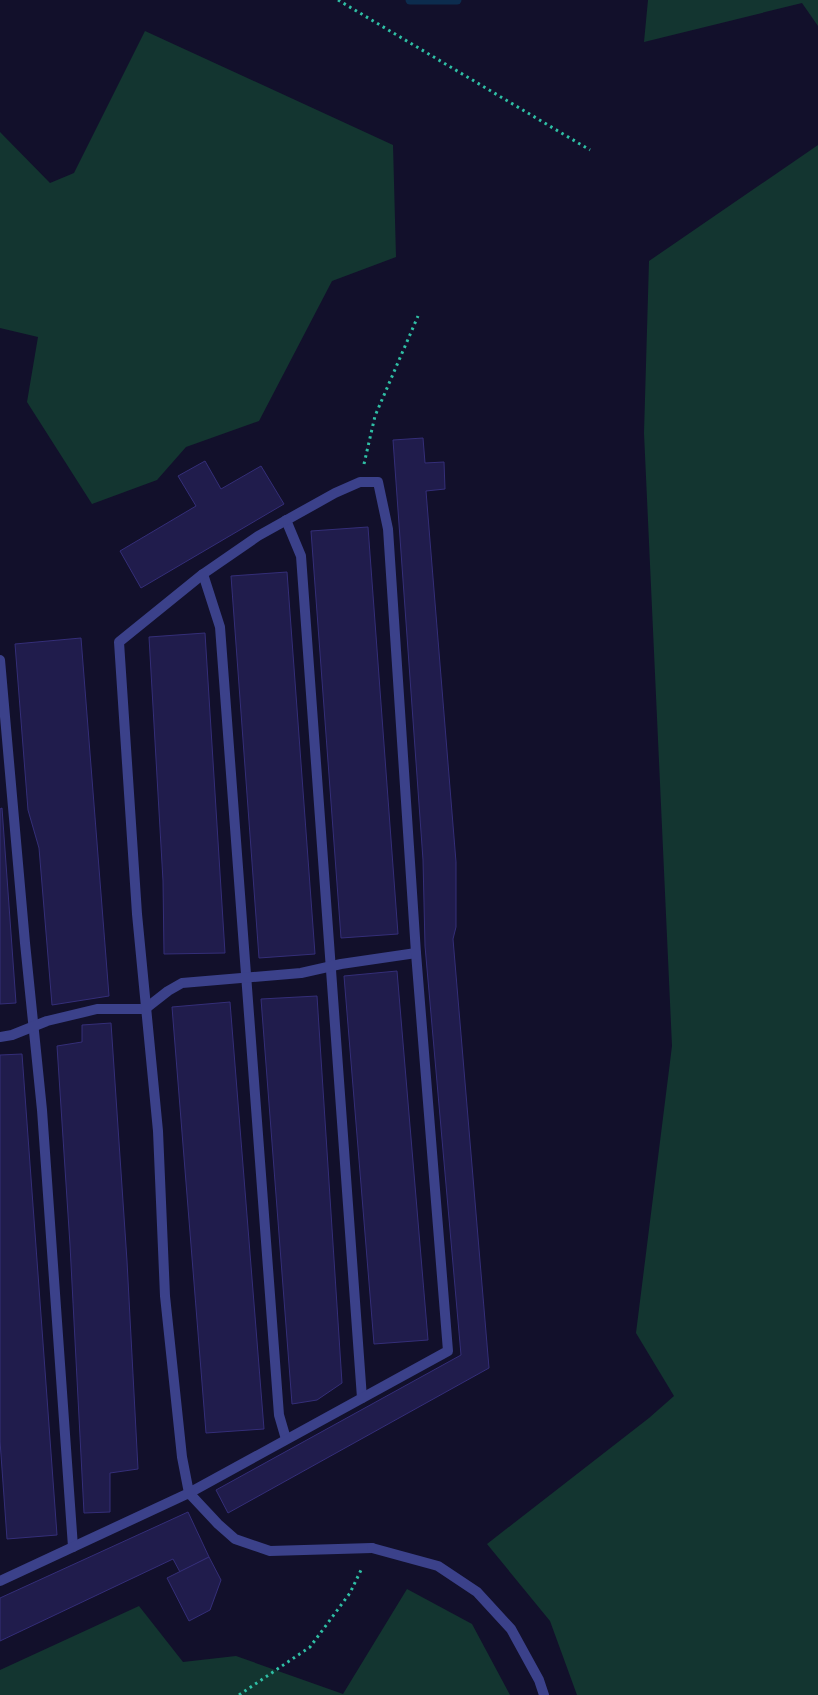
<svg xmlns="http://www.w3.org/2000/svg" width="818" height="1695" viewBox="0 0 818 1695" font-family="Mulish,sans-serif">
  <rect width="100%" height="100%" fill="#12102b"/>
  <g fill="#133530">
    <path d="M648,0H818V26L802,3L644,42Z"/>
    <path d="M145,31L393,145L396,257L332,281L259,421L186,447L157,480L92,504L27,402L38,337L0,328V132L50,183L74,173Z"/>
    <path d="M818,145V1695H577L550,1621L487,1544L649,1418L674,1396L636,1333L672,1046L644,433L649,261Z"/>
    <path d="M407,1589L472,1624L510,1695H0V1670L139,1606L183,1662L236,1656L343,1694Z"/>
  </g>
  <g fill="none" stroke-linecap="round" stroke-linejoin="round">
    <path stroke="#0c2c4e" stroke-width="9" d="M410,0H457"/>
  </g>
  <g fill="#201c4c" stroke="#342e78">
    <path d="M423,438L425,463L444,462L445,489L426,491L456,862V927L453,939L489,1368L228,1513L216,1490L461,1355L425,946L423,860L393,440Z"/>
    <path d="M205,461L221,489L261,466L284,504L141,588L120,551L196,506L178,476Z"/>
    <path d="M368,527L398,934L341,938L311,531Z"/>
    <path d="M287,572L315,954L259,958L231,576Z"/>
    <path d="M205,633L225,953L164,954L163,881L149,637Z"/>
    <path d="M81,638L109,996L52,1005L39,848L28,810L15,644Z"/>
    <path d="M2,808L16,1003L0,1004V809Z"/>
    <path d="M397,971L428,1340L374,1344L344,976Z"/>
    <path d="M317,996L342,1383L317,1400L292,1404L261,999Z"/>
    <path d="M230,1002L264,1429L206,1433L172,1007Z"/>
    <path d="M111,1023L127,1261L138,1469L110,1473V1512L84,1513L70,1245L57,1046L82,1042V1025Z"/>
    <path d="M22,1054L57,1535L7,1539L0,1441V1055Z"/>
    <path d="M188,1512L209,1557L180,1572L173,1559L0,1641V1598Z"/>
    <path d="M209,1557L221,1580L210,1610L189,1621L167,1578Z"/>
  </g>
  <g fill="none" stroke-linecap="round" stroke-linejoin="round">
    <g stroke="#2fbfa5" stroke-width="3" stroke-dasharray="2.5 4" stroke-linecap="butt">
      <path d="M338,0L590,150"/>
      <path d="M364,464L375,416L418,316"/>
      <path d="M239,1695L310,1647L350,1593L362,1568"/>
    </g>
    <g stroke="#3b418a" stroke-width="10">
      <path d="M286,520L301,556L362,1398"/>
      <path d="M203,574L220,627L279,1415L286,1439"/>
      <path d="M0,660L25,943L42,1110L73,1547"/>
      <path d="M0,1037L12,1035L47,1021L97,1009H145L168,991L182,983L301,973L341,964L416,953"/>
      <path d="M0,1581L189,1493L448,1351L416,953L388,529L378,482H360L335,493L258,536L203,574L119,642L137,914L158,1131L165,1296L182,1457L189,1493L218,1524L235,1539L270,1551L372,1548"/>
    </g>
    <path stroke="#3b418a" stroke-width="10" d="M372,1548L438,1566L477,1592L511,1629L539,1680L544,1695"/>
  </g>
</svg>
